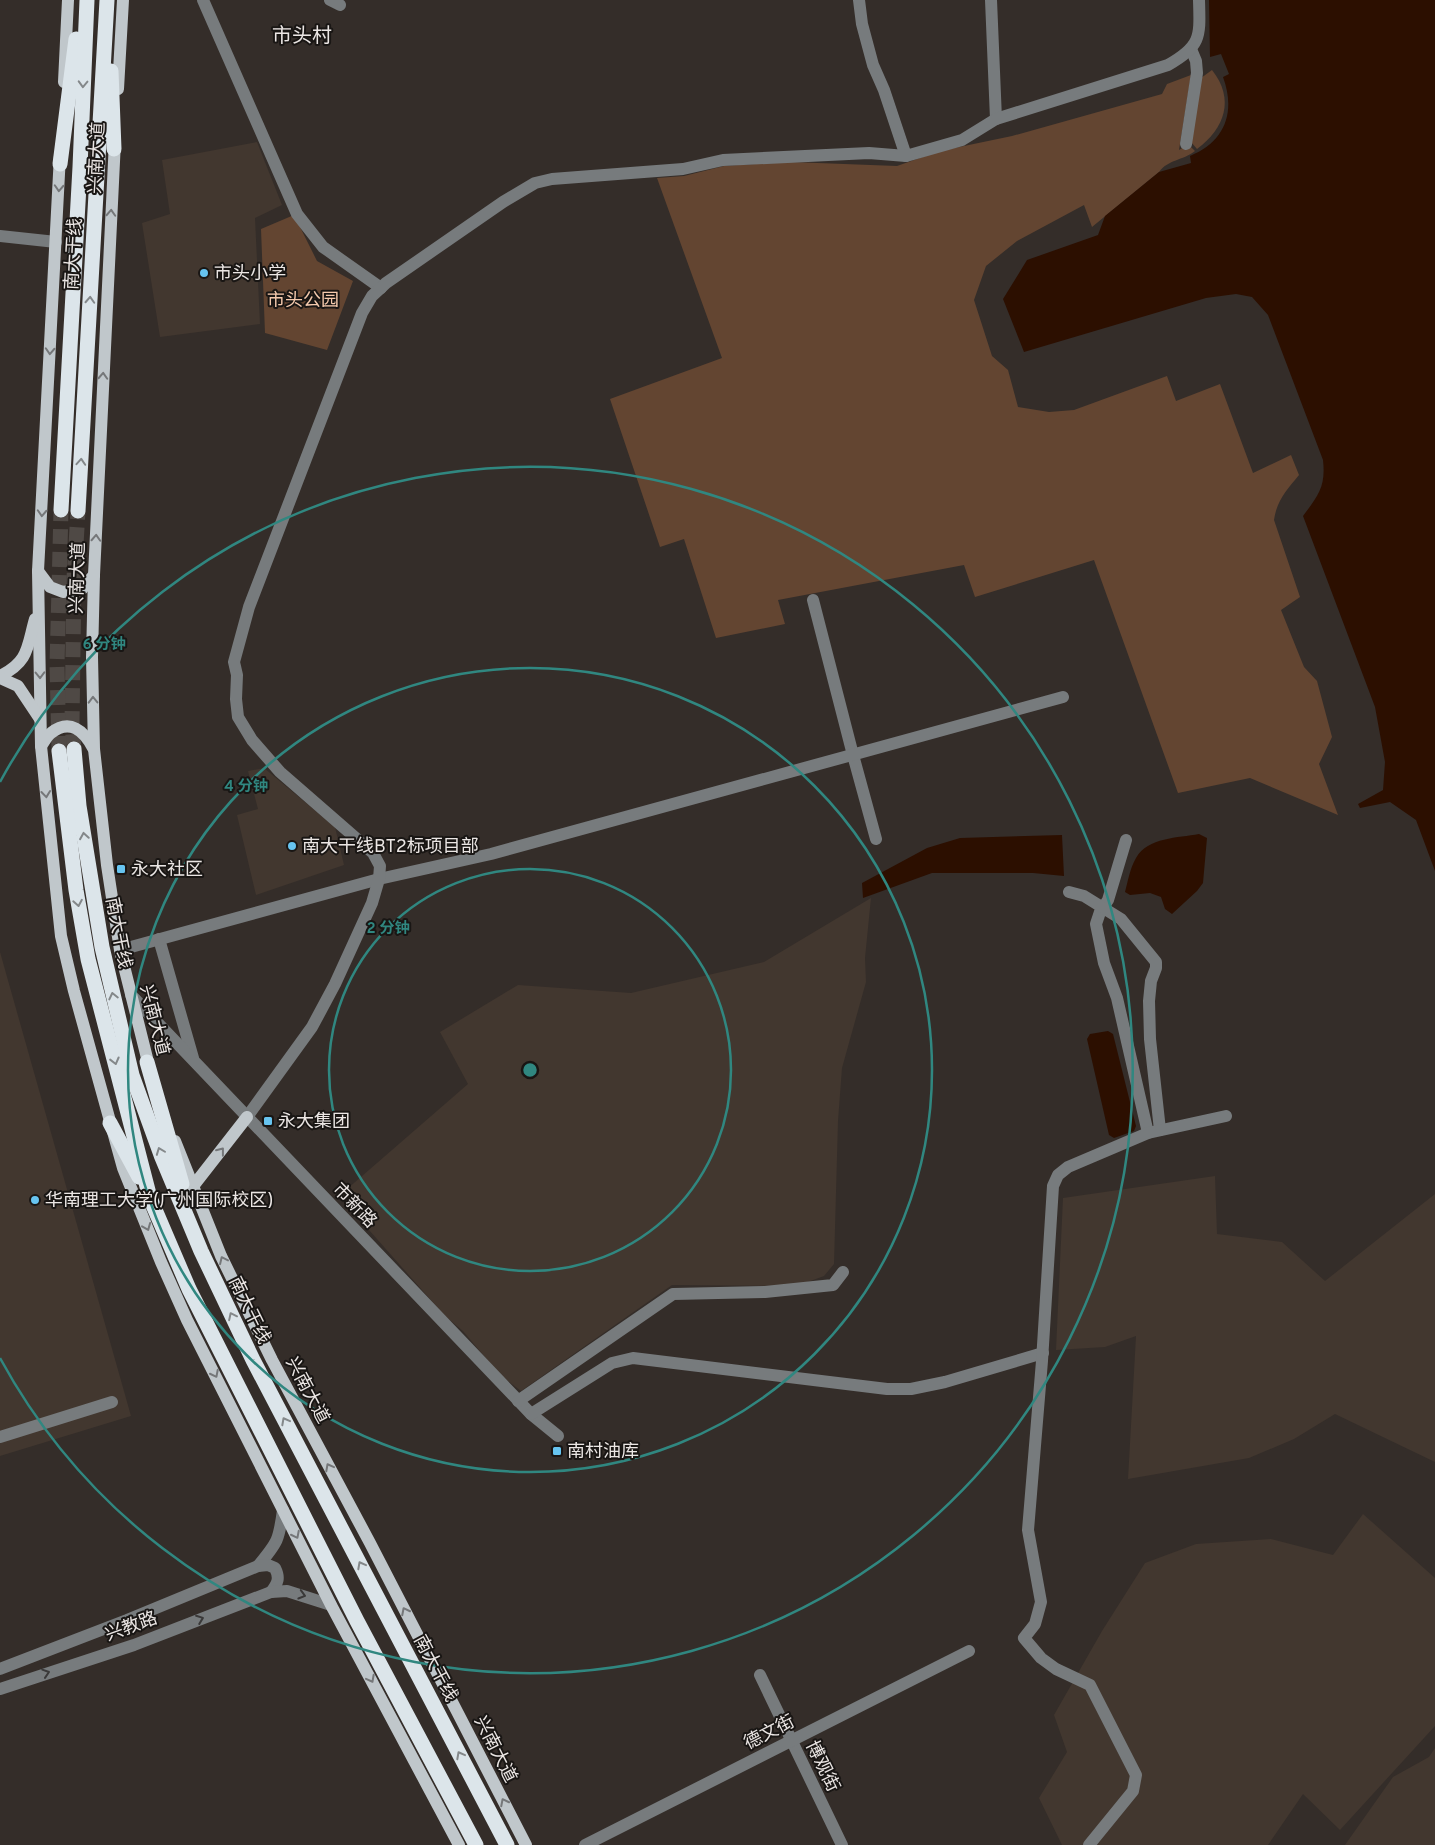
<svg xmlns="http://www.w3.org/2000/svg" width="1435" height="1845" viewBox="0 0 1435 1845" font-family="Overpass,'Noto Sans SC',sans-serif">
  <rect width="100%" height="100%" fill="#342d29"/>
  <g fill="#42372f">
    <path d="M257,142L282,205L255,218L260,324L160,337L142,223L170,214L162,160Z"/>
    <path d="M264,768L335,827L344,865L256,895L237,815L258,809L248,771Z"/>
    <path d="M871,898L865,958L866,982L842,1068L838,1121L834,1264L824,1276L797,1286L672,1285L521,1391L499,1374L463,1331L445,1316L339,1196L468,1084L440,1032L518,985L631,993L764,962Z"/>
    <path d="M0,952L131,1416L0,1456Z"/>
    <path d="M1215,1176L1217,1234L1282,1242L1325,1281L1435,1194V1462L1335,1414L1294,1439L1249,1458L1128,1479L1136,1336L1105,1347L1056,1350L1063,1198Z"/>
    <path d="M1363,1514L1435,1578V1726L1340,1830L1303,1794L1268,1845H1062L1039,1798L1067,1752L1054,1715L1102,1631L1145,1563L1196,1544L1271,1539L1333,1555Z"/>
    <path d="M1435,1748V1845H1345L1393,1777L1429,1757Z"/>
  </g>
  <g fill="#634531">
    <path d="M1212,70C1235,99 1225,128 1197,149L1191,142L1201,78Z"/>
    <path d="M1191,75L1179,150L1188,144L1195,151C1182,161 1169,159 1159,172L1092,227L1084,205L1017,241L986,266L974,300L992,356L1008,370L1018,407L1049,412L1074,410L1167,376L1176,401L1220,384L1253,473L1291,455L1299,475C1286,491 1277,500 1274,520L1300,597L1281,610L1304,667L1317,681L1332,737L1319,764L1338,815L1250,778L1178,793L1094,560L975,597L964,565L778,600L785,624L716,638L684,539L660,547L610,399L722,358L657,178L684,176L724,166L791,162L897,166L940,151L1012,136L1162,94L1167,84Z"/>
    <path d="M294,215L317,261L353,281L327,350L265,333L261,229Z"/>
  </g>
  <g fill="#2c0f00">
    <path d="M1209,0H1435V871L1416,820L1390,802L1360,808L1358,804L1383,790L1385,762L1375,707L1303,516C1318,496 1326,487 1323,460L1268,315L1252,297L1236,294L1206,298L1024,352L1003,299L1027,260L1098,235L1105,216L1159,172L1191,163L1190,156C1225,142 1236,112 1223,77L1229,74L1221,54L1210,57Z"/>
    <path d="M1199,834L1207,838L1203,883L1197,891L1172,914L1165,909L1161,897L1150,893L1130,895L1125,892C1128,881 1130,868 1136,858C1148,837 1178,838 1199,834Z"/>
    <path d="M1062,835L1064,876L1033,873H932L863,898L862,883L927,848L960,838Z"/>
    <path d="M1108,1031L1113,1034L1136,1126L1134,1131L1114,1138L1109,1135L1087,1039L1090,1034Z"/>
  </g>
  <g fill="none" stroke-linecap="round" stroke-linejoin="round">
    <g stroke="#4f4945" stroke-width="15" stroke-dasharray="15 8" stroke-linecap="butt">
      <path d="M74,749L72,724L74,578L78,511"/>
      <path d="M59,751L57,665L61,510"/>
    </g>
    <g stroke="#777b7d" stroke-width="12">
      <path d="M203,0L297,214L323,247L381,288"/>
      <path d="M330,0L340,5"/>
      <path d="M859,0L862,24L873,65L884,90L906,156"/>
      <path d="M991,0L996,119"/>
      <path d="M1186,144L1197,73L1196,61L1191,49"/>
      <path d="M0,236L56,242"/>
      <path d="M813,600L853,755L876,839"/>
      <path d="M1126,840L1108,900L1100,912L1096,924L1104,963L1117,998L1148,1133"/>
      <path d="M1069,892L1084,896L1121,919L1156,962V968L1151,981L1149,1001L1150,1039L1160,1130"/>
      <path d="M159,939L193,1058"/>
      <path d="M120,950L379,879L491,854L1063,697"/>
      <path d="M131,995L531,1414L558,1436"/>
      <path d="M247,1117L312,1027L335,984L372,903L379,879L380,866L373,853L280,772L252,740L238,717L236,699L237,675L234,662L249,607L362,313L372,296L386,283L503,202L535,183L552,179L683,169L723,160L869,153L906,156L962,140L996,119L1168,65C1202,46 1200,36 1199,0"/>
      <path d="M518,1401L673,1294L765,1292L833,1285L843,1272"/>
      <path d="M531,1414L612,1363L633,1358L887,1389H911L945,1382L1043,1353"/>
      <path d="M0,1437L112,1402"/>
      <path d="M258,1566C278,1542 279,1540 283,1510"/>
      <path d="M0,1669L127,1620L258,1566L268,1565L275,1568C280,1578 278,1583 271,1592"/>
      <path d="M760,1675L842,1845"/>
      <path d="M0,1689L134,1645L271,1592L287,1591L331,1605"/>
      <path d="M585,1845L969,1651"/>
      <path d="M1089,1845L1133,1791L1136,1775L1090,1685L1056,1669L1041,1658L1024,1638L1035,1624L1041,1602L1028,1530L1042,1361L1053,1186L1058,1175L1068,1167L1148,1133L1226,1116"/>
    </g>
    <g stroke="#c0c7cb" stroke-width="12">
      <path d="M64,82L68,0"/>
      <path d="M118,89L123,0"/>
      <path d="M115,141L94,575L92,657L94,749L107,865L120,950L150,1070"/>
      <path d="M60,155L38,571L41,746L61,936L74,991L123,1168L161,1262L187,1320L331,1605L459,1845"/>
      <path d="M38,571L50,587L63,592L82,589L94,575"/>
      <path d="M0,676C29,662 27,647 35,619"/>
      <path d="M0,678L18,686L40,719"/>
      <path d="M41,746C44,742 47,736 51,733C70,718 84,731 93,748"/>
      <path d="M175,1141L221,1256L272,1360L370,1543L526,1845"/>
      <path d="M194,1185L247,1117"/>
    </g>
    <g stroke="#dce5ea" stroke-width="15">
      <path d="M111,71L114,149"/>
      <path d="M60,164L76,39"/>
      <path d="M61,510L80,167L87,0"/>
      <path d="M78,511L107,0"/>
      <path d="M74,749L79,806L102,947L132,1075L161,1155L201,1251L253,1360L507,1845"/>
      <path d="M59,751L76,890L88,959L150,1198L189,1289L357,1621L476,1845"/>
      <path d="M147,1062L182,1184"/>
      <path d="M110,1123L139,1177"/>
    </g>
  </g>
  <defs><path id="oneway-chevron" d="M-2-3.5L2.5 0L-2 3.5" fill="none" stroke-width="1.6" stroke-linecap="round" stroke-linejoin="round" transform="scale(1.25)"/></defs>
  <g stroke="#84888a">
    <use href="#oneway-chevron" transform="translate(83 84) rotate(92)"/>
    <use href="#oneway-chevron" transform="translate(90 300) rotate(-87)"/>
    <use href="#oneway-chevron" transform="translate(81 462) rotate(-86)"/>
    <use href="#oneway-chevron" transform="translate(84 836) rotate(-99)"/>
    <use href="#oneway-chevron" transform="translate(78 903) rotate(80)"/>
    <use href="#oneway-chevron" transform="translate(113 996) rotate(-103)"/>
    <use href="#oneway-chevron" transform="translate(115 1061) rotate(76)"/>
    <use href="#oneway-chevron" transform="translate(160 1151) rotate(-111)"/>
    <use href="#oneway-chevron" transform="translate(232 1316) rotate(-116)"/>
    <use href="#oneway-chevron" transform="translate(285 1421) rotate(-118)"/>
    <use href="#oneway-chevron" transform="translate(361 1565) rotate(-118)"/>
    <use href="#oneway-chevron" transform="translate(460 1755) rotate(-118)"/>
  </g>
  <g stroke="#757779">
    <use href="#oneway-chevron" transform="translate(59 188) rotate(93)"/>
    <use href="#oneway-chevron" transform="translate(111 213) rotate(-87)"/>
    <use href="#oneway-chevron" transform="translate(50 351) rotate(93)"/>
    <use href="#oneway-chevron" transform="translate(103 376) rotate(-87)"/>
    <use href="#oneway-chevron" transform="translate(42 513) rotate(93)"/>
    <use href="#oneway-chevron" transform="translate(96 538) rotate(-87)"/>
    <use href="#oneway-chevron" transform="translate(40 675) rotate(89)"/>
    <use href="#oneway-chevron" transform="translate(93 700) rotate(-91)"/>
    <use href="#oneway-chevron" transform="translate(46 794) rotate(84)"/>
    <use href="#oneway-chevron" transform="translate(221 1151) rotate(-52)"/>
    <use href="#oneway-chevron" transform="translate(147 1227) rotate(68)"/>
    <use href="#oneway-chevron" transform="translate(223 1260) rotate(-115)"/>
    <use href="#oneway-chevron" transform="translate(215 1374) rotate(63)"/>
    <use href="#oneway-chevron" transform="translate(329 1467) rotate(-118)"/>
    <use href="#oneway-chevron" transform="translate(296 1535) rotate(63)"/>
    <use href="#oneway-chevron" transform="translate(405 1611) rotate(-117)"/>
    <use href="#oneway-chevron" transform="translate(371 1679) rotate(62)"/>
    <use href="#oneway-chevron" transform="translate(504 1802) rotate(-117)"/>
  </g>
  <g stroke="#3a3939">
    <use href="#oneway-chevron" transform="translate(302 1595) rotate(16)"/>
    <use href="#oneway-chevron" transform="translate(200 1619) rotate(-21)"/>
    <use href="#oneway-chevron" transform="translate(46 1673) rotate(-18)"/>
  </g>
  <g fill="none" stroke="#308780" stroke-width="2.5">
    <circle cx="530" cy="1070" r="201"/>
    <circle cx="530" cy="1070" r="402"/>
    <path d="M0 782A603 603 0 1 1 0 1358"/>
  </g>
  <g fill="#67c4f0" stroke="#191614" stroke-width="2">
    <circle cx="204" cy="273" r="5"/>
    <circle cx="292" cy="846" r="5"/>
    <rect x="116" y="864" width="10" height="10" rx="2.5"/>
    <rect x="263" y="1116" width="10" height="10" rx="2.5"/>
    <circle cx="35" cy="1200" r="5"/>
    <rect x="552" y="1446" width="10" height="10" rx="2.5"/>
  </g>
  <g text-anchor="middle" stroke-width="4" stroke-linejoin="round" paint-order="stroke">
    <g font-size="18" fill="#ebe6e4" stroke="#191614">
      <text transform="translate(96 158) rotate(-87)" y="6">兴南大道</text>
      <text transform="translate(73 254) rotate(-87)" y="6">南大干线</text>
      <text transform="translate(77 578) rotate(-88)" y="6">兴南大道</text>
      <text transform="translate(119 933) rotate(79)" y="6">南大干线</text>
      <text transform="translate(155 1020) rotate(76)" y="6">兴南大道</text>
      <text transform="translate(355 1205) rotate(46)" y="6">市新路</text>
      <text transform="translate(250 1310) rotate(64)" y="6">南大干线</text>
      <text transform="translate(308 1390) rotate(62)" y="6">兴南大道</text>
      <text transform="translate(131 1626) rotate(-20)" y="6">兴教路</text>
      <text transform="translate(436 1668) rotate(62)" y="6">南大干线</text>
      <text transform="translate(769 1732) rotate(-27)" y="6">德文街</text>
      <text transform="translate(496 1749) rotate(63)" y="6">兴南大道</text>
      <text transform="translate(823 1766) rotate(64)" y="6">博观街</text>
    </g>
    <g font-size="18" fill="#ebe6e4" stroke="#191614" text-anchor="start">
      <text x="214" y="279">市头小学</text>
      <text x="302" y="852">南大干线BT2标项目部</text>
      <text x="131" y="875">永大社区</text>
      <text x="278" y="1127">永大集团</text>
      <text x="45" y="1206">华南理工大学(广州国际校区)</text>
      <text x="567" y="1457">南村油库</text>
    </g>
    <g font-size="18" fill="#f5caad" stroke="#191614">
      <text x="303" y="306">市头公园</text>
    </g>
    <g font-size="20" fill="#ebe6e4" stroke="#191614">
      <text x="302" y="42">市头村</text>
    </g>
  </g>
  <circle cx="530" cy="1070" r="8" fill="#308780" stroke="#191614" stroke-width="2.5"/>
  <g font-size="15" text-anchor="middle" font-weight="bold" fill="#308780" stroke="#191614" stroke-width="4" stroke-linejoin="round" paint-order="stroke">
    <text x="104" y="649">6 分钟</text>
    <text x="246" y="791">4 分钟</text>
    <text x="388" y="933">2 分钟</text>
  </g>
</svg>
